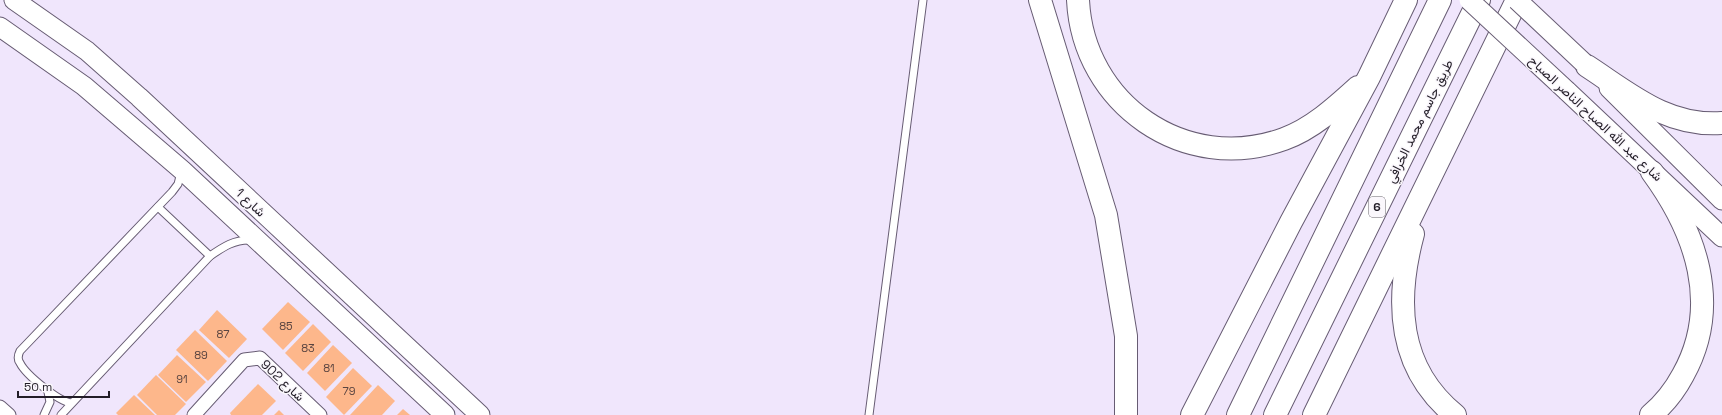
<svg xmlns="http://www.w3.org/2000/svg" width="1722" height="415" viewBox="0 0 1722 415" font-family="'Space Grotesk',Vazirmatn,sans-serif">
  <rect width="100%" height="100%" fill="#f0e6fc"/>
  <g fill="#fdb78b">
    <path d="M288,302L310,322L283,350L262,329Z"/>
    <path d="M217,310L247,339L229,358L199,330Z"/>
    <path d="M313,324L331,342L303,371L285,353Z"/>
    <path d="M195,330L227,361L208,381L176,350Z"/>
    <path d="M333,345L352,363L325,391L307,373Z"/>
    <path d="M177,355L206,382L186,402L158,375Z"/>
    <path d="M353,368L372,386L344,415L326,397Z"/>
    <path d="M156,375L186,404L175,415H157L137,395Z"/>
    <path d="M258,384L276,401L262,415H231L230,413Z"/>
    <path d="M378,385L395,401L382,415H350Z"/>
    <path d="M134,395L155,415H118L116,413Z"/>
    <path d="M403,409L410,415H397Z"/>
    <path d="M279,410L284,415H274Z"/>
  </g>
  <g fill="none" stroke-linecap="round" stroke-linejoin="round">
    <g stroke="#675c73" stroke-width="9">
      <g id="lane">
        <path d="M158,207L210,256"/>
        <path d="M71,403C58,401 26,375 20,363C17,359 18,355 20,351L172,192L178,184L181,172"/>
        <path d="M44,415L50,402L48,392"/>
        <path d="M61,415L210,256C223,247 235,239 251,240"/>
        <path d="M869,415L923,0"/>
      </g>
    </g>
    <g stroke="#675c73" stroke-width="15">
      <g id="street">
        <path d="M0,407L9,415"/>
        <path d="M194,415L244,360L260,358L320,415"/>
      </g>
    </g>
    <g stroke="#675c73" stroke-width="21">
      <g id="secondary">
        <path d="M14,0L87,51L139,97L480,415"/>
        <path d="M0,27L84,86L182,170L445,415"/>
        <path d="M1609,88L1722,200"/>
        <path d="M1567,91L1722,237"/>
      </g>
    </g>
    <g stroke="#675c73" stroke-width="24">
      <g id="highway">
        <path d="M1040,0L1106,215L1126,336V415"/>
        <path d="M1078,0C1083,104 1185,175 1284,139C1312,129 1336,107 1358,87"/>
        <path d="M1587,66C1630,94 1667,127 1722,123"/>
        <path d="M1413,234C1395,301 1397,368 1455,415"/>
        <path d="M1192,415L1291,222L1369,77L1406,0"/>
        <path d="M1238,415L1440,0"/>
        <path d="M1275,415L1479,0"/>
        <path d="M1314,415L1517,0"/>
        <path d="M1651,415C1664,404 1675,390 1683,375C1722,305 1696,232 1652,172"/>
      </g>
    </g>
    <use href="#lane" stroke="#fff" stroke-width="7"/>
    <use href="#street" stroke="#fff" stroke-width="13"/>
    <use href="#secondary" stroke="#fff" stroke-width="19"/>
    <use href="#highway" stroke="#fff" stroke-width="22"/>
    <g stroke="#675c73" stroke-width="21" stroke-linecap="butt">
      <g id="secondary-bridge">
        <path d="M1469,0L1567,91"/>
        <path d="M1517,0L1584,63"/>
      </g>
    </g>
    <use href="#secondary-bridge" stroke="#fff" stroke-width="19"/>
  </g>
  <g text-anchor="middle" stroke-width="3" stroke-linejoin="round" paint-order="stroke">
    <g font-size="11" fill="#594440">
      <text x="286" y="330">85</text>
      <text x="223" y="338">87</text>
      <text x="308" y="352">83</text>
      <text x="201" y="359">89</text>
      <text x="329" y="372">81</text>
      <text x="182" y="383">91</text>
      <text x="349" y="395">79</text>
    </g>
    <rect fill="#faf7fc" stroke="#635e67" stroke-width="1" x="1369" y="197" width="16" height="20" rx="3"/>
    <g font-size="12" font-weight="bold" fill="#221d27">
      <text x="1377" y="211">6</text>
    </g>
    <g font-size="13" fill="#221d27" stroke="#faf7fc">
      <text transform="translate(1596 118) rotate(43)" y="5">شارع عبد الله الصباح الناصر الصباح</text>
      <text transform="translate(1419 121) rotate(-64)" y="5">طريق جاسم محمد الخرافي</text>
      <text transform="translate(251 202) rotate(43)" y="5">شارع 1</text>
      <text transform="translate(283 380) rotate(43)" y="5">شارع 902</text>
    </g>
  </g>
  <path d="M18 391v6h91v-6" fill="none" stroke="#221d27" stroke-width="2"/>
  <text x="24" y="391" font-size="12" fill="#221d27" stroke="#faf7fc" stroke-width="3" paint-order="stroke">50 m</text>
</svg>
